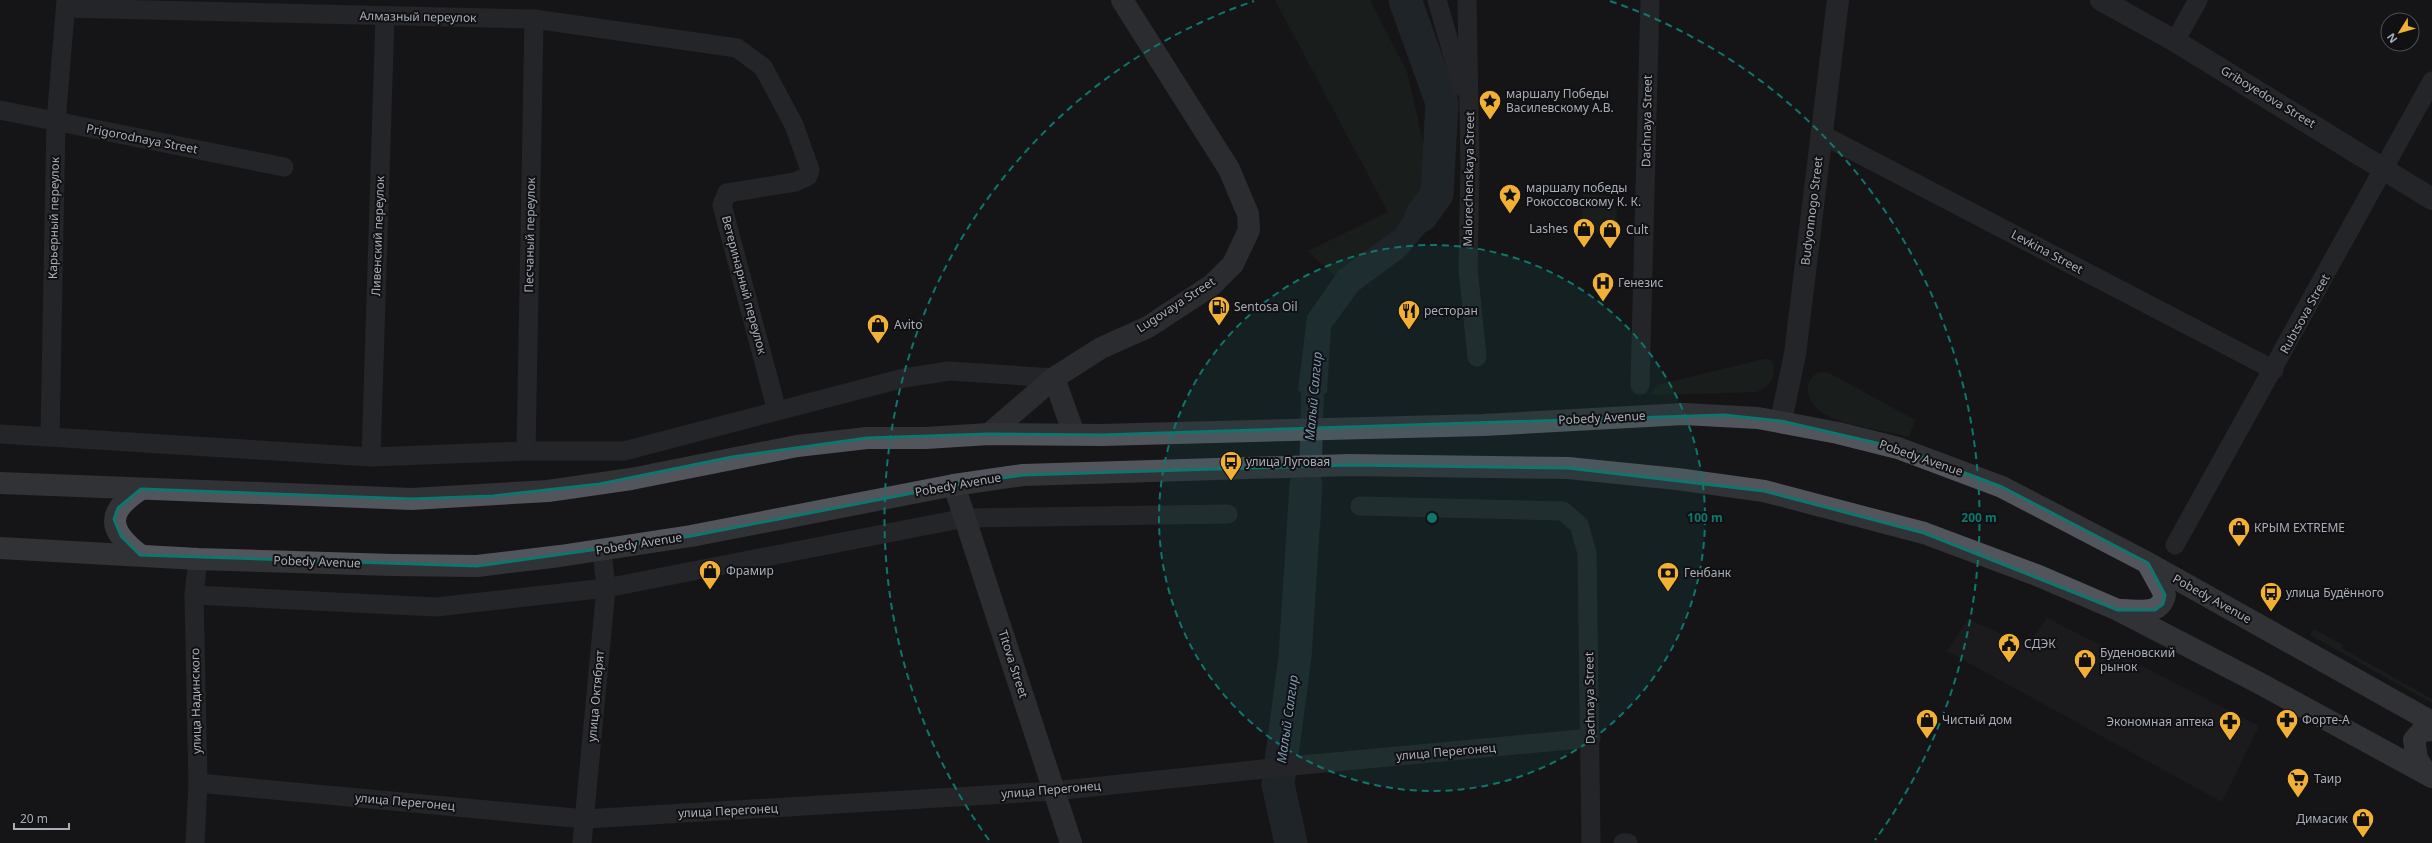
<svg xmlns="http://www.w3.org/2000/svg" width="2432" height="843" viewBox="0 0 2432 843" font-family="'Noto Sans',sans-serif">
  <rect width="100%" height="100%" fill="#161618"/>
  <path fill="#222225" d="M2047,618L2259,726L2222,802L1947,651L1968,619L2027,646Z"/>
  <g fill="#1e261f">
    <path d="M1275,0H1370L1407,72L1430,173L1396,229L1339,270L1335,276L1308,251L1388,212Z"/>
    <path d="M1583,194L1611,196L1610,208L1617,209L1616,233L1581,231Z"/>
    <path d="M1764,359H1769L1773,362C1776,377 1770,386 1757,392L1650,395L1657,385Z"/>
    <path d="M1820,372L1829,373L1915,420L1909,437C1881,427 1812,427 1808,391C1807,381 1811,376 1820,372Z"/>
    <path d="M2314,629L2343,645L2341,648L2432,699V703L2310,635Z"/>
  </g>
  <path fill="#2c353c" d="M1430,173L1454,180L1448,191L1442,211L1428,229L1405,256L1358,291L1331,328L1327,393L1324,394L1320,529H1298L1301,392L1298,391L1307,316L1339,270L1396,229Z"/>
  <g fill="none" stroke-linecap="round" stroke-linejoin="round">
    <g stroke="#2c353c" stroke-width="33">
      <path d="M1405,0L1442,103L1437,194L1421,216"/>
      <path d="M1291,843L1278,784L1295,657L1306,485"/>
    </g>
    <g stroke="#37383d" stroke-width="19">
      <path d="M1437,0L1462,87"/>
      <path d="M1467,0L1470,167L1468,269L1477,357"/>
      <path d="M66,8L534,19L737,48L763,67L794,125L810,170L808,176L795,182L727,193L722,205L777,411"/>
      <path d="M2175,41L2198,0"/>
      <path d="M0,110L284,167"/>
      <path d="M1821,134L2274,370"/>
      <path d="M1640,385L1650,0"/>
      <path d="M0,434L371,457L526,451H624L904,378L949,371L1054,378"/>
      <path d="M50,436L56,122L66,0"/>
      <path d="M526,451L534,19"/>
      <path d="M371,457L385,16"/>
      <path d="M1360,506L1563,511L1579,525L1587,553L1591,843"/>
      <path d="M2175,545L2432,81"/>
      <path d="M194,595L436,607L606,588L965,518L1228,514"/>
      <path d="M198,783L585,819L1054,791L1302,765L1591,738"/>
      <path d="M195,843L198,783L194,595L198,559"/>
      <path d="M582,843L606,588L602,550"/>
      <path d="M1623,843H1628"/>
    </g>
    <g stroke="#37383d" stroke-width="22">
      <path d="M2101,0L2175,41L2432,199"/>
      <path d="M1781,421L1795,354L1838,0"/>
    </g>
    <g stroke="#45474d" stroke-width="22">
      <path d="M1054,378L1074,434"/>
      <path d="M989,434L1054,378L1101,348L1148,327L1212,285L1233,264L1249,230L1248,214L1229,169L1122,0"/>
      <path d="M954,485L1071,843"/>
    </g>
    <g stroke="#53555c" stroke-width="22">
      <path d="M0,483L412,499L548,491L631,479L797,446L867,438H926L989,434L1101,435L1483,425L1684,414L1758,418L1838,433L1898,448L2002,487L2148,563L2432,722"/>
      <path d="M0,548L198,559L393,565L477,566L560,556L691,536L954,485L1023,475L1349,465L1568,468L1677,479L1764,491L1924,533L2039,576L2118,610L2261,684L2432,777"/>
      <path d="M140,555C107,529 106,512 141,489"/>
      <path d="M2122,610C2140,610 2160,616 2165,595L2148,564"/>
      <path d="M2427,774L2417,759L2414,740L2422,731L2432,730"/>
    </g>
  </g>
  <path d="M0 0H2432V843H0ZM1724,415L1781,421L1898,448L2002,487L2148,563L2165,595L2163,604L2155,610H2118L1924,533L1764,491L1568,468L1349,465L1023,475L954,485L691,536L477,566L140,555L121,536L114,519L118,508L141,489L412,499L493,496L600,484L732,457L867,438L989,434L1101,435Z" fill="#161618" fill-opacity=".55" fill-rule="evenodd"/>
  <path fill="none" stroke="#0f766e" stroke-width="3" stroke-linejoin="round" d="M1724,415L1781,421L1898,448L2002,487L2148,563L2165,595L2163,604L2155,610H2118L1924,533L1764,491L1568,468L1349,465L1023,475L954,485L691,536L477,566L140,555L121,536L114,519L118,508L141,489L412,499L493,496L600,484L732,457L867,438L989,434L1101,435Z"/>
  <circle cx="1432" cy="518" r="273" fill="#0f766e" fill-opacity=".12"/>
  <g fill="none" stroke="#0f766e" stroke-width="2" stroke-dasharray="7 5">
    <circle cx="1432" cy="518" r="273"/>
    <path d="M989 840A547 547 0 0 1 1254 1M1610 1A547 547 0 0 1 1875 840"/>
  </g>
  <defs>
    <g id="sight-pin" transform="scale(1.15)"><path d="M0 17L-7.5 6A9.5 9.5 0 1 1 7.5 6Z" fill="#f2b134" stroke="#111113"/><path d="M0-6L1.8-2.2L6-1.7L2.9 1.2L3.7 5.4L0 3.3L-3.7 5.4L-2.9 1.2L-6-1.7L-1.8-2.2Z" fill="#111"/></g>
    <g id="shop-pin" transform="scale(1.15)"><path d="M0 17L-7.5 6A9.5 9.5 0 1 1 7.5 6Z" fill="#f2b134" stroke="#111113"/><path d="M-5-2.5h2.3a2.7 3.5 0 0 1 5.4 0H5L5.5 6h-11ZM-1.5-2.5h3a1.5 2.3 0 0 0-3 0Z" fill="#111"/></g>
    <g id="hospital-pin" transform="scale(1.15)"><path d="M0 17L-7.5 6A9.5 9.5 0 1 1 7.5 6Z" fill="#f2b134" stroke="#111113"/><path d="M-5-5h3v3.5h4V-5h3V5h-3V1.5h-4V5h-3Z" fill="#111"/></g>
    <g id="fuel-pin" transform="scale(1.15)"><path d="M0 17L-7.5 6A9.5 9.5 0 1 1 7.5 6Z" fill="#f2b134" stroke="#111113"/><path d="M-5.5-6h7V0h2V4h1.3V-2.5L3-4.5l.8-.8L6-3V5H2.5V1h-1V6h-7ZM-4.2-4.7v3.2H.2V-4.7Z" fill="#111"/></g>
    <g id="restaurant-pin" transform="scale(1.15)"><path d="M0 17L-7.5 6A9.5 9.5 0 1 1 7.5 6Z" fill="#f2b134" stroke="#111113"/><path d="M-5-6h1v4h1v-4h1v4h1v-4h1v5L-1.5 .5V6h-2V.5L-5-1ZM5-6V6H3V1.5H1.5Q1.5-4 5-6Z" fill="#111"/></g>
    <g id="bus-pin" transform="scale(1.15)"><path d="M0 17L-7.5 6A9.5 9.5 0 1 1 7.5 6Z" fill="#f2b134" stroke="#111113"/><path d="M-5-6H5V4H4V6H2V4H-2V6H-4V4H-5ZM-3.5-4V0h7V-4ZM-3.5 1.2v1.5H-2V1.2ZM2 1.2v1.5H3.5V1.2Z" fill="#111"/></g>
    <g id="bank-pin" transform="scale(1.15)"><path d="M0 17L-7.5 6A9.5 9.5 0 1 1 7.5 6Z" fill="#f2b134" stroke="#111113"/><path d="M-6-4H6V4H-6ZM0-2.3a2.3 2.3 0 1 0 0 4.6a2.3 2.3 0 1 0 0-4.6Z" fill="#111"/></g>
    <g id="civic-pin" transform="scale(1.15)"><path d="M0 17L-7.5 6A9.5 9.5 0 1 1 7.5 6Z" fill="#f2b134" stroke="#111113"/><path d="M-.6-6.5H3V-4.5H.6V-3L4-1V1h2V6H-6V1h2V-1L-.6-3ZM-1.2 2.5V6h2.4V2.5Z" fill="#111"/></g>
    <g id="pharmacy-pin" transform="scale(1.15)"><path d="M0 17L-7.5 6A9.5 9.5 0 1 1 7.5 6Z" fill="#f2b134" stroke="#111113"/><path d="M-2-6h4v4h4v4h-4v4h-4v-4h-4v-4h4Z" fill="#111"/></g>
    <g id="supermarket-pin" transform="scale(1.15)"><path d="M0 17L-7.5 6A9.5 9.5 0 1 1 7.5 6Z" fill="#f2b134" stroke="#111113"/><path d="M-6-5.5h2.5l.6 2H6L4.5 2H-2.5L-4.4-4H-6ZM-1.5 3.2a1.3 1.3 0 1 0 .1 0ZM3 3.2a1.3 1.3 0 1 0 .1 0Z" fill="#111"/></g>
  </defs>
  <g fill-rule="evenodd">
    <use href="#sight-pin" x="1490" y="101"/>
    <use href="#sight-pin" x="1510" y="195"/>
    <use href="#shop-pin" x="1584" y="229"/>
    <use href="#shop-pin" x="1610" y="230"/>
    <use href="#hospital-pin" x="1603" y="283"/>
    <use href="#fuel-pin" x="1219" y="307"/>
    <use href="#restaurant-pin" x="1409" y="311"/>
    <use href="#shop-pin" x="878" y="325"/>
    <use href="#bus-pin" x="1231" y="462"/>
    <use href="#shop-pin" x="2239" y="528"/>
    <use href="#shop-pin" x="710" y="571"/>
    <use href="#bank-pin" x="1668" y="573"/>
    <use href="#bus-pin" x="2271" y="593"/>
    <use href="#civic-pin" x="2009" y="644"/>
    <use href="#shop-pin" x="2085" y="660"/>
    <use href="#shop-pin" x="1927" y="720"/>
    <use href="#pharmacy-pin" x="2287" y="720"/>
    <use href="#pharmacy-pin" x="2230" y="722"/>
    <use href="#supermarket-pin" x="2298" y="779"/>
    <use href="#shop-pin" x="2363" y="819"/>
  </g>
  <g text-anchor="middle" stroke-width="4" stroke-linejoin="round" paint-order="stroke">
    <g font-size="12" fill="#a8adb8" stroke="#111113">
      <text transform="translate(418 17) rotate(1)" y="4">Алмазный переулок</text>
      <text transform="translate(2268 97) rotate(31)" y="4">Griboyedova Street</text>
      <text transform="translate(1647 121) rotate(-89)" y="4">Dachnaya Street</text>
      <text transform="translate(142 139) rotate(11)" y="4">Prigorodnaya Street</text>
      <text transform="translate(1469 179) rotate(-89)" y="4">Malorechenskaya Street</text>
      <text transform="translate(1812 211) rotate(-83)" y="4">Budyonnogo Street</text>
      <text transform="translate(54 218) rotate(-89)" y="4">Карьерный переулок</text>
      <text transform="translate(530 235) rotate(-89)" y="4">Песчаный переулок</text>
      <text transform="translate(378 236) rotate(-88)" y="4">Ливенский переулок</text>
      <text transform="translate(2047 252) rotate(28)" y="4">Levkina Street</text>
      <text transform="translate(744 285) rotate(75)" y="4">Ветеринарный переулок</text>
      <text transform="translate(1176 305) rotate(-33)" y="4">Lugovaya Street</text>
      <text transform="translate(2305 314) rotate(-61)" y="4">Rubtsova Street</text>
      <text transform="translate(1602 418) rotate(-3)" y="4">Pobedy Avenue</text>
      <text transform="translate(1921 458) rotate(19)" y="4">Pobedy Avenue</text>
      <text transform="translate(958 485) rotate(-10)" y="4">Pobedy Avenue</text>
      <text transform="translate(639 544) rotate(-9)" y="4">Pobedy Avenue</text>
      <text transform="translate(317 562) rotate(2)" y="4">Pobedy Avenue</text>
      <text transform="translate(2212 599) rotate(29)" y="4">Pobedy Avenue</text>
      <text transform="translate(1013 664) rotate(72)" y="4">Titova Street</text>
      <text transform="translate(596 696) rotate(-85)" y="4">улица Октябрят</text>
      <text transform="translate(1590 698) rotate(-91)" y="4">Dachnaya Street</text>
      <text transform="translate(196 701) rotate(-91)" y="4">улица Надинского</text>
      <text transform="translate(1446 752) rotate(-5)" y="4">улица Перегонец</text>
      <text transform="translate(1051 790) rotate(-5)" y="4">улица Перегонец</text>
      <text transform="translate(405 802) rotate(5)" y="4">улица Перегонец</text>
      <text transform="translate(728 811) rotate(-3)" y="4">улица Перегонец</text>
    </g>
    <g font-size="12" fill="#a8adb8" stroke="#111113" text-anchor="start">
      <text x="1506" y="98">маршалу Победы<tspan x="1506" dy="14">Василевскому А.В.</tspan></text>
      <text x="1526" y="192">маршалу победы<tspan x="1526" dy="14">Рокоссовскому К. К.</tspan></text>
      <text x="1568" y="233" text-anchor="end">Lashes</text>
      <text x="1626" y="234">Cult</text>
      <text x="1618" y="287">Генезис</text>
      <text x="1234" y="311">Sentosa Oil</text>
      <text x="1424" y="315">ресторан</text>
      <text x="894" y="329">Avito</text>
      <text x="1246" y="466">улица Луговая</text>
      <text x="2254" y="532">КРЫМ EXTREME</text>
      <text x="726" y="575">Фрамир</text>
      <text x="1684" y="577">Генбанк</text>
      <text x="2286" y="597">улица Будённого</text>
      <text x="2024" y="648">СДЭК</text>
      <text x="2100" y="657">Буденовский<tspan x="2100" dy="14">рынок</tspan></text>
      <text x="1942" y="724">Чистый дом</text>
      <text x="2302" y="724">Форте-А</text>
      <text x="2214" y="726" text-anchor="end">Экономная аптека</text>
      <text x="2314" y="783">Таир</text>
      <text x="2348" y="823" text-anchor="end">Димасик</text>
    </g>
    <g font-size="13" font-style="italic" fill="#7f9bb3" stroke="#111113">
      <text transform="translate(1313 396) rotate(-85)" y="5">Малый Салгир</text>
      <text transform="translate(1287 719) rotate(-82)" y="5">Малый Салгир</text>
    </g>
  </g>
  <circle cx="1432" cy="518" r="6" fill="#0f766e" stroke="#111113" stroke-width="2"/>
  <g font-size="12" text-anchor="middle" font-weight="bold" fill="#0f766e" stroke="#111113" stroke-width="4" stroke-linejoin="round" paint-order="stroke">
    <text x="1705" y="522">100 m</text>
    <text x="1979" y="522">200 m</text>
  </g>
  <g transform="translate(2400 32) rotate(233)"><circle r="19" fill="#111113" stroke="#4d4f55"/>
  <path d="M0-3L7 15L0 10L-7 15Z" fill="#f2b134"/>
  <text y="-6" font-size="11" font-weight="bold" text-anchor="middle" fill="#a8adb8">N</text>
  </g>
  <path d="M14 823v6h55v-6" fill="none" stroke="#a8adb8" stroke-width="2"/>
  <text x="20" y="823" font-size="12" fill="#a8adb8" stroke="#111113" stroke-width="3" paint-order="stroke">20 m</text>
</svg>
